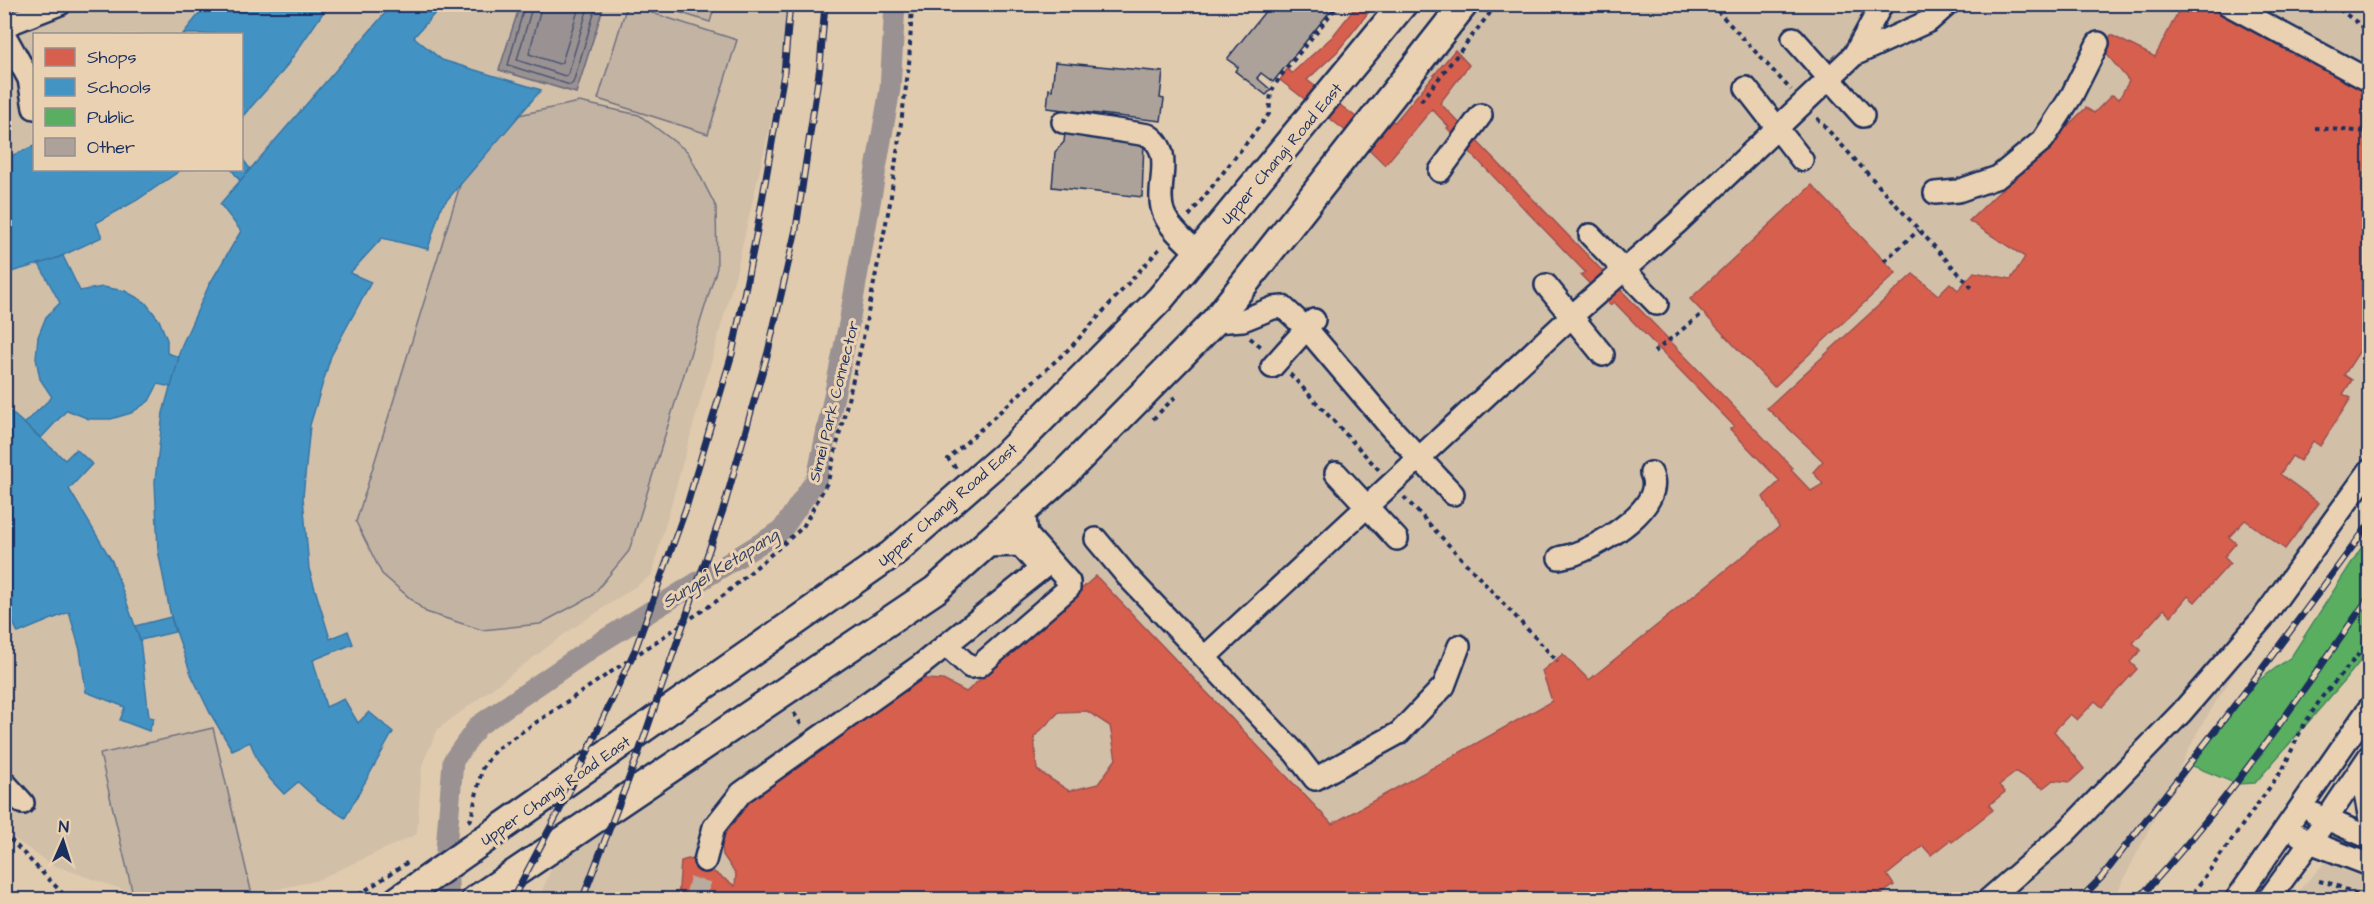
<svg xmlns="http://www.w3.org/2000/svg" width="2374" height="904" viewBox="0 0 2374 904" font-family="'Architects Daughter',sans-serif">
  <rect width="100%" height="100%" fill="#e1cbaf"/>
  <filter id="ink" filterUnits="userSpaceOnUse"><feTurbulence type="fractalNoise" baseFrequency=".0167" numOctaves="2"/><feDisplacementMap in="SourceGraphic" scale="12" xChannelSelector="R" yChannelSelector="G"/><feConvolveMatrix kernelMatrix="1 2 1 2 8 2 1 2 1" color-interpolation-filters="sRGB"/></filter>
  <g filter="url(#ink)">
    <g fill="#d1bfa8" fill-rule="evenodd">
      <path d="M5,5H791L772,117L736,273L651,576L566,633L438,729L422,765L417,834L315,881L231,899L192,900L135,894L50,864L5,832ZM34,34H242V170H34Z"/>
      <path d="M1454,5H2369V459L2199,729L2114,899L538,900L558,853L927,585L1122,403L1225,287Z"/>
      <path d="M2326,861L2369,880V899H2291Z"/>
    </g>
    <g fill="#c3b3a3" stroke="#6f7180" stroke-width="1.5">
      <path d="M627,5L737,40L708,134L598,99Z"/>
      <path d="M656,5L715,4V5L710,22Z"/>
      <path d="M579,102L639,115L688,152L716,207L717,268L629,551L592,596L540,624L482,630L426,612L382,574L356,522L470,153L519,115Z"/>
      <path d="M213,728L253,899H134L100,754Z"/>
    </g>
    <path fill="#9a9292" stroke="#676a7d" stroke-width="1.5" d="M520,5H604L576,93L499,70Z"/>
    <g fill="#d6604d" stroke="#9e5152" stroke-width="1.5" fill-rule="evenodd">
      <path d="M1358,4H1375L1337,52L1307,80L1380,135L1392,121L1395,122L1455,50L1469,65L1440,103L1793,468L1791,470L1811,491L1823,484L1813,472L1823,461L1767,408L1913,274L1938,295L1950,283L1958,290L1974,272L2011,279L2025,257L1969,221L2086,108L2094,113L2112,95L2119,99L2129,81L2104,51L2111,35L2155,57L2182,4H2232L2370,73V335L2344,375L2352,380L2343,394L2351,398L2320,446L2313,441L2300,461L2292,456L2280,474L2319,503L2285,549L2245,520L2229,537L2236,543L2224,557L2230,563L2195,602L2188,596L2171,616L2164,609L2133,643L2141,650L2130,662L2137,669L2102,707L2095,701L2077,720L2070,714L2054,731L2084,769L2070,782L2053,780L2043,788L2016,772L1999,785L2005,792L1989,805L1993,810L1952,842L1950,840L1931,855L1923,846L1887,875L1894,885L1882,894L1884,900H678L681,861L688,859L697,861L735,886L736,874L723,855L721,839L726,823L741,802L910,678L943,680L966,692L1096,576L1332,824L1552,701L1542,671L1563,654L1589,680L1779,527L1763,497L1780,481L1730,429L1734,426L1614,302L1610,305L1581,275L1585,272L1447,128L1449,127L1432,109L1385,165L1369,149L1280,80L1287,69L1292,73L1332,37ZM1087,711L1110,726L1116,759L1098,784L1069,791L1037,770L1034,737L1059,712Z"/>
      <path d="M1812,185L1896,273L1774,387L1690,299Z"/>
    </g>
    <g fill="#4393c3" stroke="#3775a5" stroke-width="1.5">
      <path d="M207,4H329L283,71L242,117V34H183Z"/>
      <path d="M393,4H443L414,37L442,60L541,90L441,207L428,249L382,238L350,273L371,282L331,356L310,425L303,497L309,569L330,639L348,631L353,644L313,660L326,707L344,699L358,723L369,712L393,732L345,818L320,802L298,782L284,794L270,779L258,761L250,742L232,750L210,713L191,674L171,617L158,550L155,481L163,413L181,347L209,285L241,231L220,204Z"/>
      <path d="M34,146V170H181L137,200L96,223L102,237L53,260L4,274V159Z"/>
      <path d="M242,158L250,169L240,181L232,170H242Z"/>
      <path d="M63,256L80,291L103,287L125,291L145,302L159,320L167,340V353L179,357L171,387L158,384L149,401L131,413L111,419H89L67,410L41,438L24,424L52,397L40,379L36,358L38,337L46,317L60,303L39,264Z"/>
      <path d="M4,406L65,460L76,449L92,464L69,489L112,561L140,640L149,717L154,718L149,731L120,720L125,707L86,692L80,650L69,612L18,633L4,602Z"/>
      <path d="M171,617L175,632L140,640L135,626Z"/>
    </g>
    <path fill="#5aae61" stroke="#478860" stroke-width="1.5" d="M2370,534V649L2344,681L2255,783L2237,784L2188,764L2248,688L2291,657Z"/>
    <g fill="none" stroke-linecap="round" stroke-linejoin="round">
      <g stroke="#4e5773" stroke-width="1.5">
        <path d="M525,4L508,65L570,85L573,83L597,4"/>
        <path d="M533,4L517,60L565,76L568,74L589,4"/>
        <path d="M542,4L529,54L559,64L562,62L580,4"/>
      </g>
      <path stroke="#9a9292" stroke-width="21" d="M449,900L446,849L453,761L478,726L596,645L782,530L817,478L849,323L890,89L895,4"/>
    </g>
    <g fill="#aca299" stroke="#1b2f5e" stroke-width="1.5">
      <path d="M1271,4H1336L1273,82L1261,73L1257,78L1271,90L1266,95L1235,71L1238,67L1227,59Z"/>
      <path d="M1055,62L1163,72L1160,98L1164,99L1161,121L1047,108L1049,89L1052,90Z"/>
      <path d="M1065,133L1144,141L1142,197L1052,187L1055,152L1064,142Z"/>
    </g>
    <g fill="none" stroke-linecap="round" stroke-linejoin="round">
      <path stroke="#b9ac9f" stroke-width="21" stroke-dasharray="21 10" stroke-linecap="butt" d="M695,900L705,861"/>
      <g stroke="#1b2f5e" stroke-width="26">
        <g id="minor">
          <path d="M2227,4L2370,81"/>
          <path d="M4,26L60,4"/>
          <path d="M4,34L29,79L34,108"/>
          <path d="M1793,38L1863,116"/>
          <path d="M1854,55L1882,4"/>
          <path d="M1746,88L1802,160"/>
          <path d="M1063,122L1148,135C1177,153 1153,188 1164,214C1170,229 1187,242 1198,253"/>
          <path d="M1440,171L1481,115"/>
          <path d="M1935,193L1958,191L1998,177L2043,140L2072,95L2098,43"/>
          <path d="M1590,235L1657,304"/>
          <path d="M1546,285L1603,355"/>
          <path d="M1214,322L1243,320L1273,308L1283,307L1307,329L1391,428L1453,494"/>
          <path d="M1272,367L1314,320"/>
          <path d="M1336,473L1397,539"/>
          <path d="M1096,539L1127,576L1295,753L1315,779L1399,733L1444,686L1459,646"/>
          <path d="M984,546L1020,545L1035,562"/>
          <path d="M1559,558C1565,556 1571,556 1577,553C1602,544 1667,506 1651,473"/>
          <path d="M946,645L970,667L979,666L1069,588V582L1027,535L1024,510"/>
          <path d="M1205,657L1572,316L1677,223L1854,55L1929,21L1948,4"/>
          <path d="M2368,761L2364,787L2370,820"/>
          <path d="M4,782L23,803"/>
          <path d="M2315,814L2370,838"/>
          <path d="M2299,835L2310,842L2370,865"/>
          <path d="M705,861L714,827L741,793L921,665L1050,562"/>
          <path d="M1988,900L2065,833L2181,713L2263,618L2370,470"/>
          <path d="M2236,900L2370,707"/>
          <path d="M2268,900L2326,820L2370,755"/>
        </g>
      </g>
      <g stroke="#1b2f5e" stroke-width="32">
        <g id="major">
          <path d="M398,900L892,554L1011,450L1160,299L1403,4"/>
          <path d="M475,900L935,590L1062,476L1215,321L1464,4"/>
        </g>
      </g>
      <g stroke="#1b2f5e" stroke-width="4" stroke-dasharray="4.5 4.5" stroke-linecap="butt">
        <path d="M1711,4L1791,90"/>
        <path d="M2332,4L2370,32"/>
        <path d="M1421,101L1497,4"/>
        <path d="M1817,118L1972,288"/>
        <path d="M2315,128L2370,132"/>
        <path d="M1189,216L1269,114L1271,92L1280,77L1339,4"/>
        <path d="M1884,261L1919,230"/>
        <path d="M1250,338L1263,348"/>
        <path d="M1654,352L1703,313"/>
        <path d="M1290,374L1379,470"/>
        <path d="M1153,419L1175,397"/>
        <path d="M956,468L948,459L1071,347L1162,246"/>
        <path d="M1404,497L1558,662"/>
        <path d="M794,713L802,726"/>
        <path d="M468,821L471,819L482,769L495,750L718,600L803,527L828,481L862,343L890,203L909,65L912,4"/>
        <path d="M4,833L69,900"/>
        <path d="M2319,881L2332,884L2370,899"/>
        <path d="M351,900L408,862"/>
        <path d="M2188,900L2283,769L2302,728L2322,697L2370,641"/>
      </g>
      <use href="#minor" stroke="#e9d1b2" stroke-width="21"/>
      <use href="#major" stroke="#e9d1b2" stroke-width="27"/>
      <g stroke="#1b2f5e" stroke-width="7">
        <g id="rail">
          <path d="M512,900L567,796L635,650L686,508L732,354L756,236L784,73L790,4"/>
          <path d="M582,900L639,752L724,507L768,352L796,229L820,66L825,4"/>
          <path d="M2079,900L2101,878L2248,688L2370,523"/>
          <path d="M2137,900C2226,806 2296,701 2370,596"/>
        </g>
      </g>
      <use href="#rail" stroke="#e9d1b2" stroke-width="4.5" stroke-dasharray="14" stroke-linecap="butt"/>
    </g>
  </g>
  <g text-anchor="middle" stroke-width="6" stroke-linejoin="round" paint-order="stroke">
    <g font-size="16" fill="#1b2f5e" stroke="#e9d1b2">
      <text transform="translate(1281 153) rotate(-50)" y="6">Upper Changi Road East</text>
      <text transform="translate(833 401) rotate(-76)" y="6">Simei Park Connector</text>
      <text transform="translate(947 504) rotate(-41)" y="6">Upper Changi Road East</text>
      <text transform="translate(555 790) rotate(-35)" y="6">Upper Changi Road East</text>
    </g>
    <g font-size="18" font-style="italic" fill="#344368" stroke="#e9d1b2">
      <text transform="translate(720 568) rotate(-32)" y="6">Sungei Ketapang</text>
    </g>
  </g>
  <rect width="2374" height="904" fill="none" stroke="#e9d1b2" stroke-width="24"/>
  <rect x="12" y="12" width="2350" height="880" fill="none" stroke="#1b2f5e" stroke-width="2" filter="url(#ink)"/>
  <rect x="33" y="33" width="210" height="138" fill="#e9d1b2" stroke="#979090" stroke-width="1.5"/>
  <rect x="45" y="48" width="30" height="18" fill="#d6604d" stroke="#979090" stroke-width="1.5"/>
  <text x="87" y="63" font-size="18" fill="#1b2f5e">Shops</text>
  <rect x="45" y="78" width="30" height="18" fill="#4393c3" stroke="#979090" stroke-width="1.5"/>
  <text x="87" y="93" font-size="18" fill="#1b2f5e">Schools</text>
  <rect x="45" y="108" width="30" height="18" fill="#5aae61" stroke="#979090" stroke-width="1.5"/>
  <text x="87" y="123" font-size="18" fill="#1b2f5e">Public</text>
  <rect x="45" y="138" width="30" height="18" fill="#aca299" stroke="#979090" stroke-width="1.5"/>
  <text x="87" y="153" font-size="18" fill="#1b2f5e">Other</text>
  <g transform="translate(63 841) rotate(3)" stroke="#e9d1b2" stroke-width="4.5" paint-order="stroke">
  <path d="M0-4.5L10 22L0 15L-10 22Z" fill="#1b2f5e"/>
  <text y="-9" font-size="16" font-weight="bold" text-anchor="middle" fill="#1b2f5e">N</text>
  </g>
</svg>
